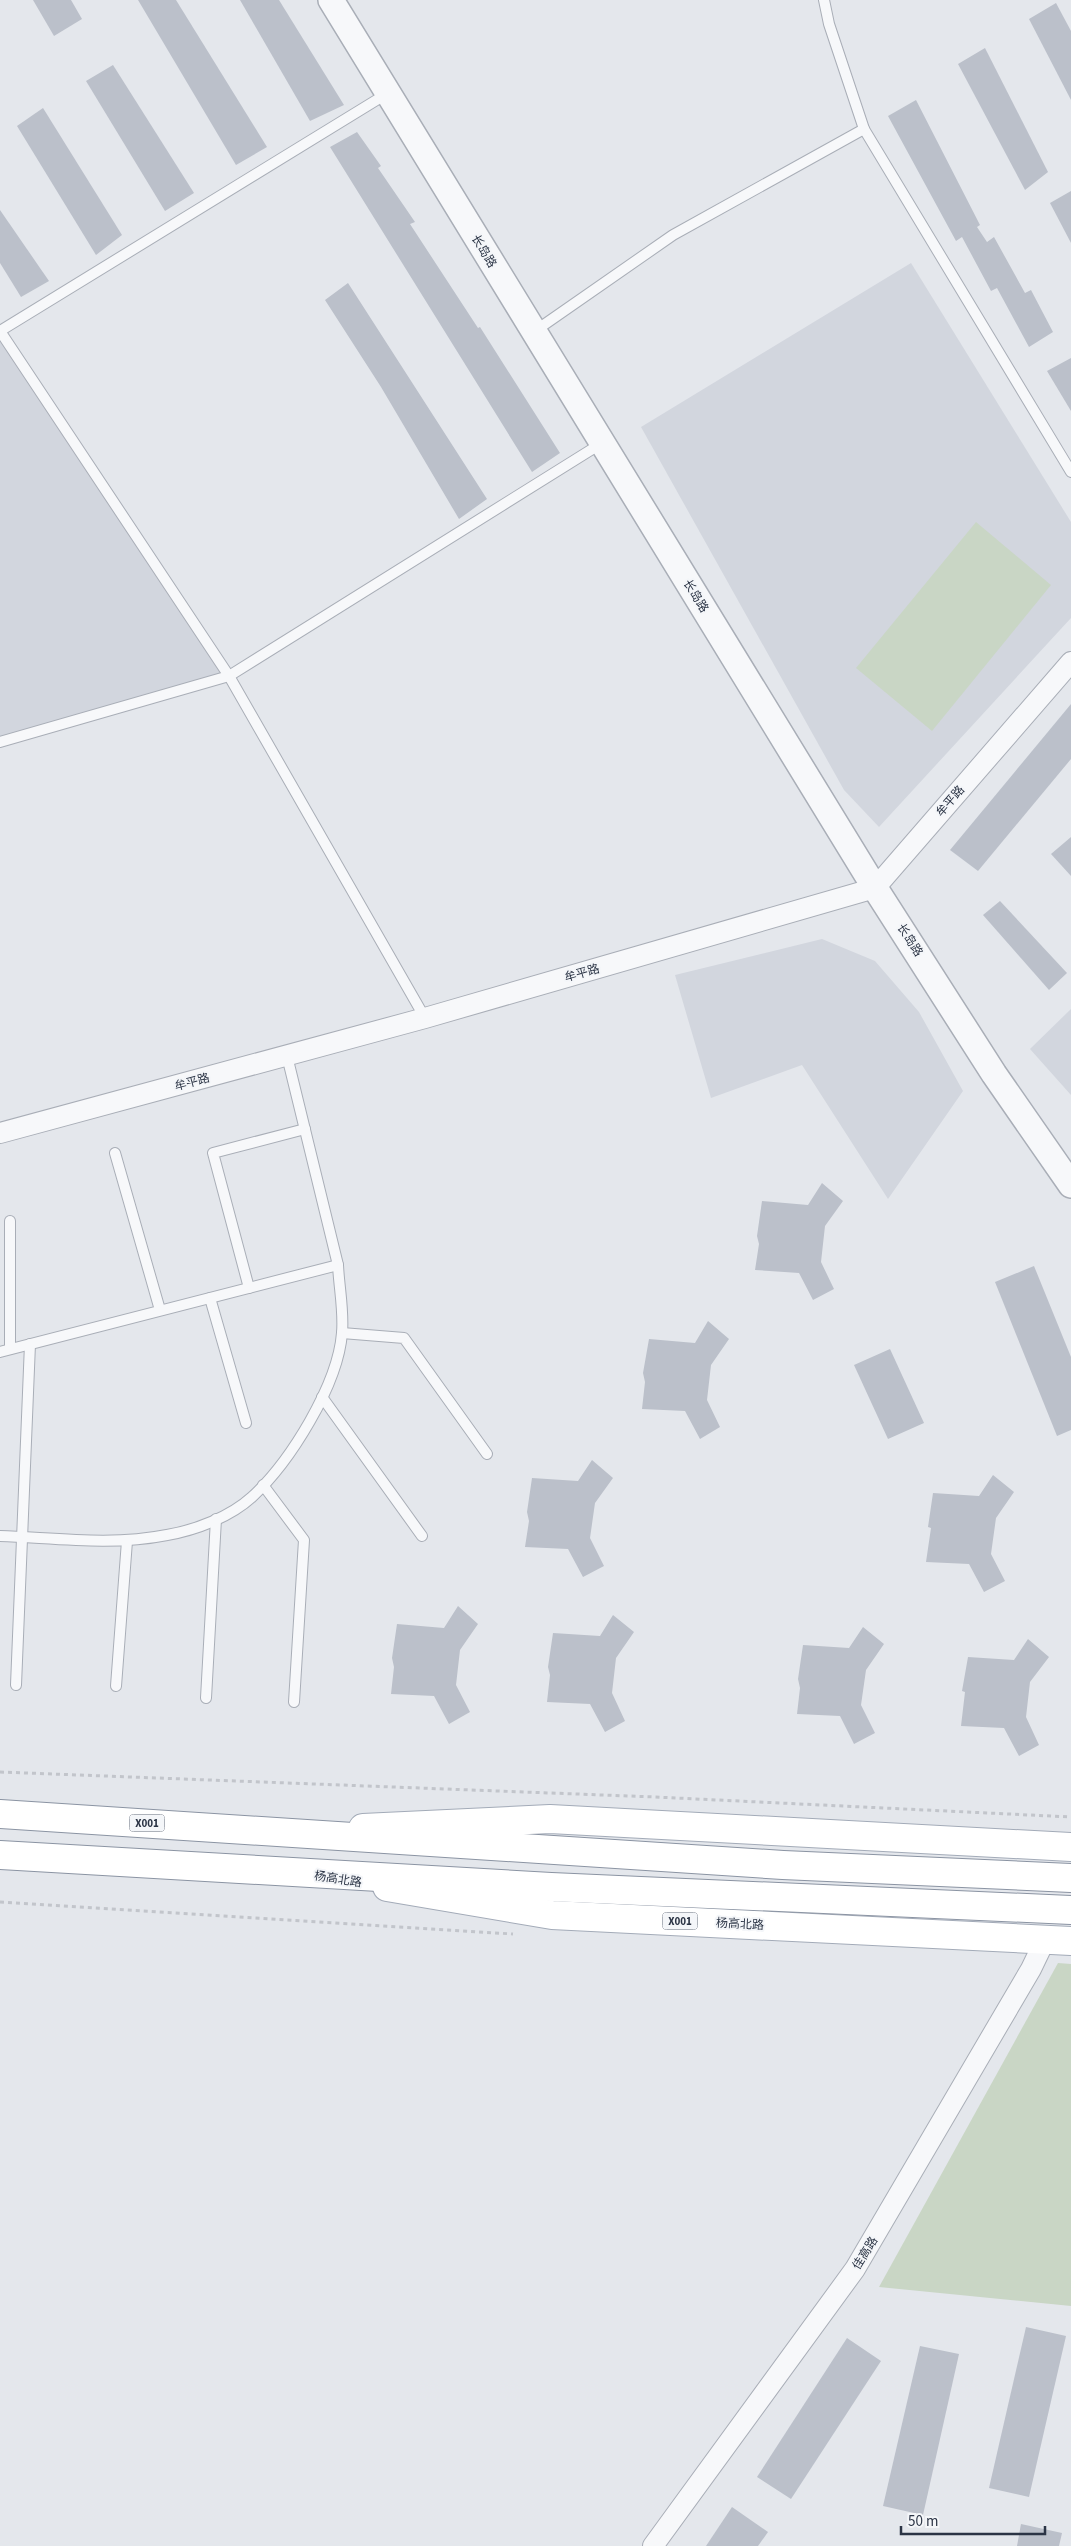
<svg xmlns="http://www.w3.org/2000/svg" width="1071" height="2546" viewBox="0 0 1071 2546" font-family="'Source Sans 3','Noto Sans SC',sans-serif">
  <rect width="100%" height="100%" fill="#e4e7ec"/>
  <g fill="#d2d6de">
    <path d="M911,263L1071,522V618L879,827L844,790L641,427Z"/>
    <path d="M0,330L229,676L0,742Z"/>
    <path d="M822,939L875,961L919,1012L963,1091L888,1199L802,1065L711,1098L675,975Z"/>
    <path d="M1071,1009V1095L1030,1049Z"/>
  </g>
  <g fill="#c9d6c5">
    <path d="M976,522L1051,585L932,731L856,668Z"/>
    <path d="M1058,1963L1071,1964V2306L879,2287Z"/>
  </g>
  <g fill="#bbc0ca">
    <path d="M33,0H71L82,19L54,36Z"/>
    <path d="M138,0H176L267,147L236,165Z"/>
    <path d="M240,0H279L344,105L310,121Z"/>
    <path d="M1056,3L1071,31V100L1029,19Z"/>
    <path d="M985,48L1048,172L1025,190L958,64Z"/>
    <path d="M113,65L194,193L165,211L86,81Z"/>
    <path d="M916,100L980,225L977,227L987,242L994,237L1025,293L1031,290L1053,332L1029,347L997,288L991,291L962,237L956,241L888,116Z"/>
    <path d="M43,108L122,235L96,255L17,126Z"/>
    <path d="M357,132L381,166L378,168L415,222L410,224L478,328L480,327L560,453L532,472L330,147Z"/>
    <path d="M1071,191V243L1050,203Z"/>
    <path d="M0,210L49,281L21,297L0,263Z"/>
    <path d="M348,283L487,499L459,519L381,387L325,300Z"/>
    <path d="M1071,358V411L1047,371Z"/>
    <path d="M1071,704V759L978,871L950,850Z"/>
    <path d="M1071,837V876L1051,854Z"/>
    <path d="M1000,901L1067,973L1049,990L983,915Z"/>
    <path d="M822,1183L843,1201L825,1226L821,1262L834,1289L813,1300L799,1273L755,1270L759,1244L757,1236L762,1201L808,1205Z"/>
    <path d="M1034,1266L1071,1357V1430L1057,1436L995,1282Z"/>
    <path d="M708,1321L729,1339L711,1365L707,1400L720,1427L700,1439L685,1411L642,1409L645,1382L643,1373L649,1339L695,1343Z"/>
    <path d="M890,1349L924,1423L888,1439L854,1365Z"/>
    <path d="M592,1460L613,1478L595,1503L590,1538L604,1566L583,1577L568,1549L525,1547L529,1521L527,1512L532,1478L578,1481Z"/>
    <path d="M993,1475L1014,1492L996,1518L991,1554L1005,1581L984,1592L969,1564L926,1562L931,1528L928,1527L933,1493L979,1496Z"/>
    <path d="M458,1606L478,1624L460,1650L456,1685L470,1712L449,1724L434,1696L391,1694L394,1667L392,1658L397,1624L444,1628Z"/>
    <path d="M613,1615L634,1632L616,1658L612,1693L625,1721L605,1732L590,1704L547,1702L550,1675L548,1667L553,1633L600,1636Z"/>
    <path d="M863,1627L884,1644L866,1670L861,1705L875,1733L854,1744L840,1716L797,1714L800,1688L798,1679L803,1645L849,1648Z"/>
    <path d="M1028,1639L1049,1657L1030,1682L1026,1717L1039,1745L1019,1756L1004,1728L961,1726L965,1692L962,1691L968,1657L1014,1660Z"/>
    <path d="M1026,2327L1066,2336L1029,2497L989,2488Z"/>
    <path d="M847,2338L881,2361L791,2499L757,2477Z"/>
    <path d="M920,2346L959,2354L923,2515L883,2506Z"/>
    <path d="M732,2507L768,2532L758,2546H706Z"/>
    <path d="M1021,2524L1062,2533L1059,2546H1017Z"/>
  </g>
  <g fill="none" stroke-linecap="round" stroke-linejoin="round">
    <g stroke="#a9aeb7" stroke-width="12">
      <g id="service">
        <path d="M824,0L829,24L864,129L1071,472"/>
        <path d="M0,331L229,676L425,1018"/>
        <path d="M0,331L388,93"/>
        <path d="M535,331L673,235L864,129"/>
        <path d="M0,742L229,676L602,443"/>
        <path d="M115,1153L160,1310"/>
        <path d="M249,1288L213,1153L305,1129"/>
        <path d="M210,1298L246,1423"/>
        <path d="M342,1333L404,1338L487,1454"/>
        <path d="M10,1349V1221"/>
        <path d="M0,1352L338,1265L287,1056"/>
        <path d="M322,1397L422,1536"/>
        <path d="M263,1485L304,1540L294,1702"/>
        <path d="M0,1536C55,1538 112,1546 167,1535C196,1530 230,1517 252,1497C290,1462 338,1385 342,1333C344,1311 339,1287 338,1265"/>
        <path d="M16,1685L30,1344"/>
        <path d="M116,1686L127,1541"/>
        <path d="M206,1698L216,1519"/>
      </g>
    </g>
    <g stroke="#a9aeb7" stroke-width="22">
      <g id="minor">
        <path d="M0,1133L425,1018L875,888L1071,662"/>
        <path d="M653,2546L855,2269L1031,1969L1045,1940"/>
      </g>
    </g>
    <g stroke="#a9aeb7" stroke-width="28">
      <path id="tertiary" d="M331,0L875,888L994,1074L1071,1185"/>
    </g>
    <g stroke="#a3abb8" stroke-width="30">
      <g id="primary">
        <path d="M363,1828L550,1819L1071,1847"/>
        <path d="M387,1887L552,1915L1071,1941"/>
      </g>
    </g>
    <g stroke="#8b94a3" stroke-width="30">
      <g id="trunk">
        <path d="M0,1814L783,1865L1071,1878"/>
        <path d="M0,1855L551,1887L1071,1910"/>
      </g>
    </g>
    <g stroke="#c2c5cb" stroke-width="3" stroke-dasharray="4 4" stroke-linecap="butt">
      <path d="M0,1772L655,1797L1071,1817"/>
      <path d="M0,1902L513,1934"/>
    </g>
    <use href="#service" stroke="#f7f8fa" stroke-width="10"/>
    <use href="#minor" stroke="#f7f8fa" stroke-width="20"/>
    <use href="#tertiary" stroke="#f7f8fa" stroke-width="25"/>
    <use href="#primary" stroke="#fff" stroke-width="28"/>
    <use href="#trunk" stroke="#fff" stroke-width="28"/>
  </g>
  <g text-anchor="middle" stroke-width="4" stroke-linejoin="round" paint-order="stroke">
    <g fill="#f4f6f9" stroke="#676e7b" stroke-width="1">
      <rect x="129.5" y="1814.5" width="35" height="17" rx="4"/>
      <rect x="662.5" y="1912.5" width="35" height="17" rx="4"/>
    </g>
    <g font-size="11" font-weight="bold" fill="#2b3445">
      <text x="147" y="1827">X001</text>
      <text x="680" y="1925">X001</text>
    </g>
    <g font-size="12" fill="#2b3445" stroke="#f4f6f9">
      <text transform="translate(484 251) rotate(59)" y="4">长岛路</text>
      <text transform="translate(696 596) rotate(58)" y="4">长岛路</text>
      <text transform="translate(950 801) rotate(-49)" y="4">牟平路</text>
      <text transform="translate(910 940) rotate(57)" y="4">长岛路</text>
      <text transform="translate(582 973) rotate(-16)" y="4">牟平路</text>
      <text transform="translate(192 1082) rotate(-15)" y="4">牟平路</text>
      <text transform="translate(338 1879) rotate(9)" y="4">杨高北路</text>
      <text transform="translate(740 1924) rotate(3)" y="4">杨高北路</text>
      <text transform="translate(865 2253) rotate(-58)" y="4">佳高路</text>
    </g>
  </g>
  <path d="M901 2526v8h144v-8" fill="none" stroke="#2b3445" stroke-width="2.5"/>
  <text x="908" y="2526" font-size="15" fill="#2b3445" stroke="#f4f6f9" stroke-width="4" paint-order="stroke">50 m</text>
</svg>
